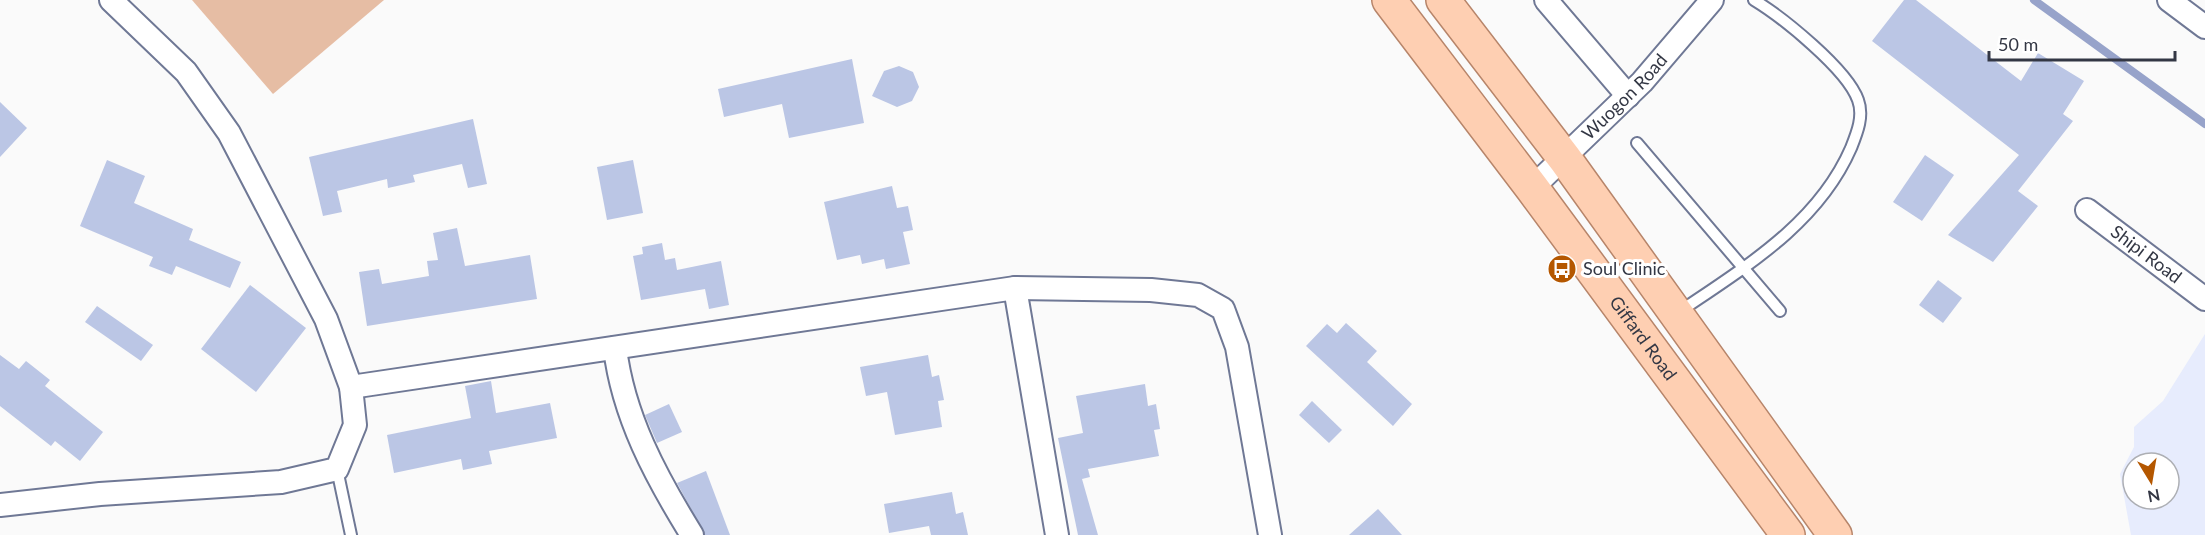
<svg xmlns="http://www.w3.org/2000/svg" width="2205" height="535" viewBox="0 0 2205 535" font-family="Lato,sans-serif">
  <rect width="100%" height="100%" fill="#fafafa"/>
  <path fill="#e7ecfd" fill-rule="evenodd" d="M2205,334V535H2131L2120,474L2134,447V427L2163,401ZM2133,463H2169V499H2133Z"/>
  <path fill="#e6bda4" d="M192,0H384L273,94Z"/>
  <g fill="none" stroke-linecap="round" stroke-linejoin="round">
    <path stroke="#97a3ca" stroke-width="8" d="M2034,0L2205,124"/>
  </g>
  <g fill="#bbc6e5">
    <path d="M1904,0H1916L2021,81L2038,53L2084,81L2063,114L2073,121L2018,191L2038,206L1993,262L1948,235L2019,155L1872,41Z"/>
    <path d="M852,59L864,123L789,138L782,104L724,117L718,89Z"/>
    <path d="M899,66L913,72L919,87L912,101L897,107L872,96L884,71Z"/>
    <path d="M0,102L27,128L0,157Z"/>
    <path d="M473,119L487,184L468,188L462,164L413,175L415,182L388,188L387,179L337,191L342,212L323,216L309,157Z"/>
    <path d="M1925,155L1954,175L1922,221L1893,202Z"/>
    <path d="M107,160L145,176L134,203L193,229L189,240L241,262L230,288L176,266L172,275L149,266L153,257L80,226Z"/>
    <path d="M633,160L643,213L607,220L597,167Z"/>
    <path d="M892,186L897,208L908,206L913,230L903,232L910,264L886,269L884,259L862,264L860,255L837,260L824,202Z"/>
    <path d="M457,228L465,266L530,255L537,299L367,326L359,272L379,269L382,284L429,276L427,261L438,260L433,233Z"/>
    <path d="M662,243L665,260L675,258L677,270L721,261L729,305L709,309L705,289L641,300L633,256L643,254L642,247Z"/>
    <path d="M1938,280L1962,298L1943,323L1919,305Z"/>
    <path d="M250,285L306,328L256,392L201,349Z"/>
    <path d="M97,306L153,345L141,361L85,322Z"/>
    <path d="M1346,323L1377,351L1367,362L1412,404L1393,426L1306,346L1327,324L1337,333Z"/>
    <path d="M0,355L19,369L26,361L50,380L45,386L103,432L80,461L55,441L51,446L0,406Z"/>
    <path d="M928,355L932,377L939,375L944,400L938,401L942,427L895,435L887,392L866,396L860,367Z"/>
    <path d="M491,381L496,413L550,403L557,438L489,451L492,464L463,470L461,459L394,473L387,435L471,418L465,386Z"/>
    <path d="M1145,384L1148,406L1156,404L1160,429L1154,430L1159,456L1088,469L1090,477L1082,479L1098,535H1078L1058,438L1083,433L1076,396Z"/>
    <path d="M1312,401L1342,430L1329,443L1299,415Z"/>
    <path d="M669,404L682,432L657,443L645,415Z"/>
    <path d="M706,471L730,535H705L677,483Z"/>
    <path d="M952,492L956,514L963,512L968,535H931L929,526L889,533L884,504Z"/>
    <path d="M1378,509L1402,535H1349Z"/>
  </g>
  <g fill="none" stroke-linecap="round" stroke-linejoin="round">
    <g stroke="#6f7895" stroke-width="14">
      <g id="service">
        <path d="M1637,143L1780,311"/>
        <path d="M1679,312C1745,267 1818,224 1851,148C1857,133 1864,116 1858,100C1847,69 1782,17 1754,0"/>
        <path d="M337,469L351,535"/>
      </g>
    </g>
    <g stroke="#6f7895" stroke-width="26">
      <g id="minor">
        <path d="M1546,0L1628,96"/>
        <path d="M2169,0L2205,27"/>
        <path id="s1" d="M1532,188L1642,82L1712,0"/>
        <path id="s2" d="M2087,210L2205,299"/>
        <path d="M1015,288L1057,535"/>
        <path d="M615,348C623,416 656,477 692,535"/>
        <path d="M351,387L1015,288L1151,290L1198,295L1223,309L1237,347L1270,535"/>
        <path d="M0,505L100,494L281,482L337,469L355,425L351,387L326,319L229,133L186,72L111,0"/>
      </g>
    </g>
    <g stroke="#b7856a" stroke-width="36">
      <g id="primary">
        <path id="s3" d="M1389,0L1532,188L1788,535"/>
        <path d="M1443,0L1565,159L1835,535"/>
      </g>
    </g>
    <use href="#service" stroke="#fff" stroke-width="10"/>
    <use href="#minor" stroke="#fff" stroke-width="22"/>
    <use href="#primary" stroke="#fecfb2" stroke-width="33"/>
  </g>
  <defs>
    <g id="bus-disc" transform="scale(1.5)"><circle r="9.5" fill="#b45700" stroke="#fff"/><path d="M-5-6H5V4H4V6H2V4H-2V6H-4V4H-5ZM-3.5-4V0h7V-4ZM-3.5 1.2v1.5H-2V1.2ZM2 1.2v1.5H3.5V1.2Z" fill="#fff"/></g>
  </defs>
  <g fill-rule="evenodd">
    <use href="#bus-disc" x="1562" y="269"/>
  </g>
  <g text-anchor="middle" stroke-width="6" stroke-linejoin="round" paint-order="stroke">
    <g font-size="18" fill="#333744" stroke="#fff">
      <text dy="6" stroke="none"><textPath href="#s1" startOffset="130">Wuogon Road</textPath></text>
      <text dy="6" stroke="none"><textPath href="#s2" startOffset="74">Shipi Road</textPath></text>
      <text dy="6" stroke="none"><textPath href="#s3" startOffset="423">Giffard Road</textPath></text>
    </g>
    <g font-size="18" fill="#333744" stroke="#fff" text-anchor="start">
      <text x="1583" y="275">Soul Clinic</text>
    </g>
  </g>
  <g transform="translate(2151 481) rotate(169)"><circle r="28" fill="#ffffff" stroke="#adafb4" stroke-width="1.5"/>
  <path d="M0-4.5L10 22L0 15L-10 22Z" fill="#b45700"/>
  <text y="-9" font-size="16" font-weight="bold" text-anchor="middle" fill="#333744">N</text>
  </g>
  <path d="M1989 51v9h186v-9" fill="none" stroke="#333744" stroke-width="3"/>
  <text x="1998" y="51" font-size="18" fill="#333744" stroke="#ffffff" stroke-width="4.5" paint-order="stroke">50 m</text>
</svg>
